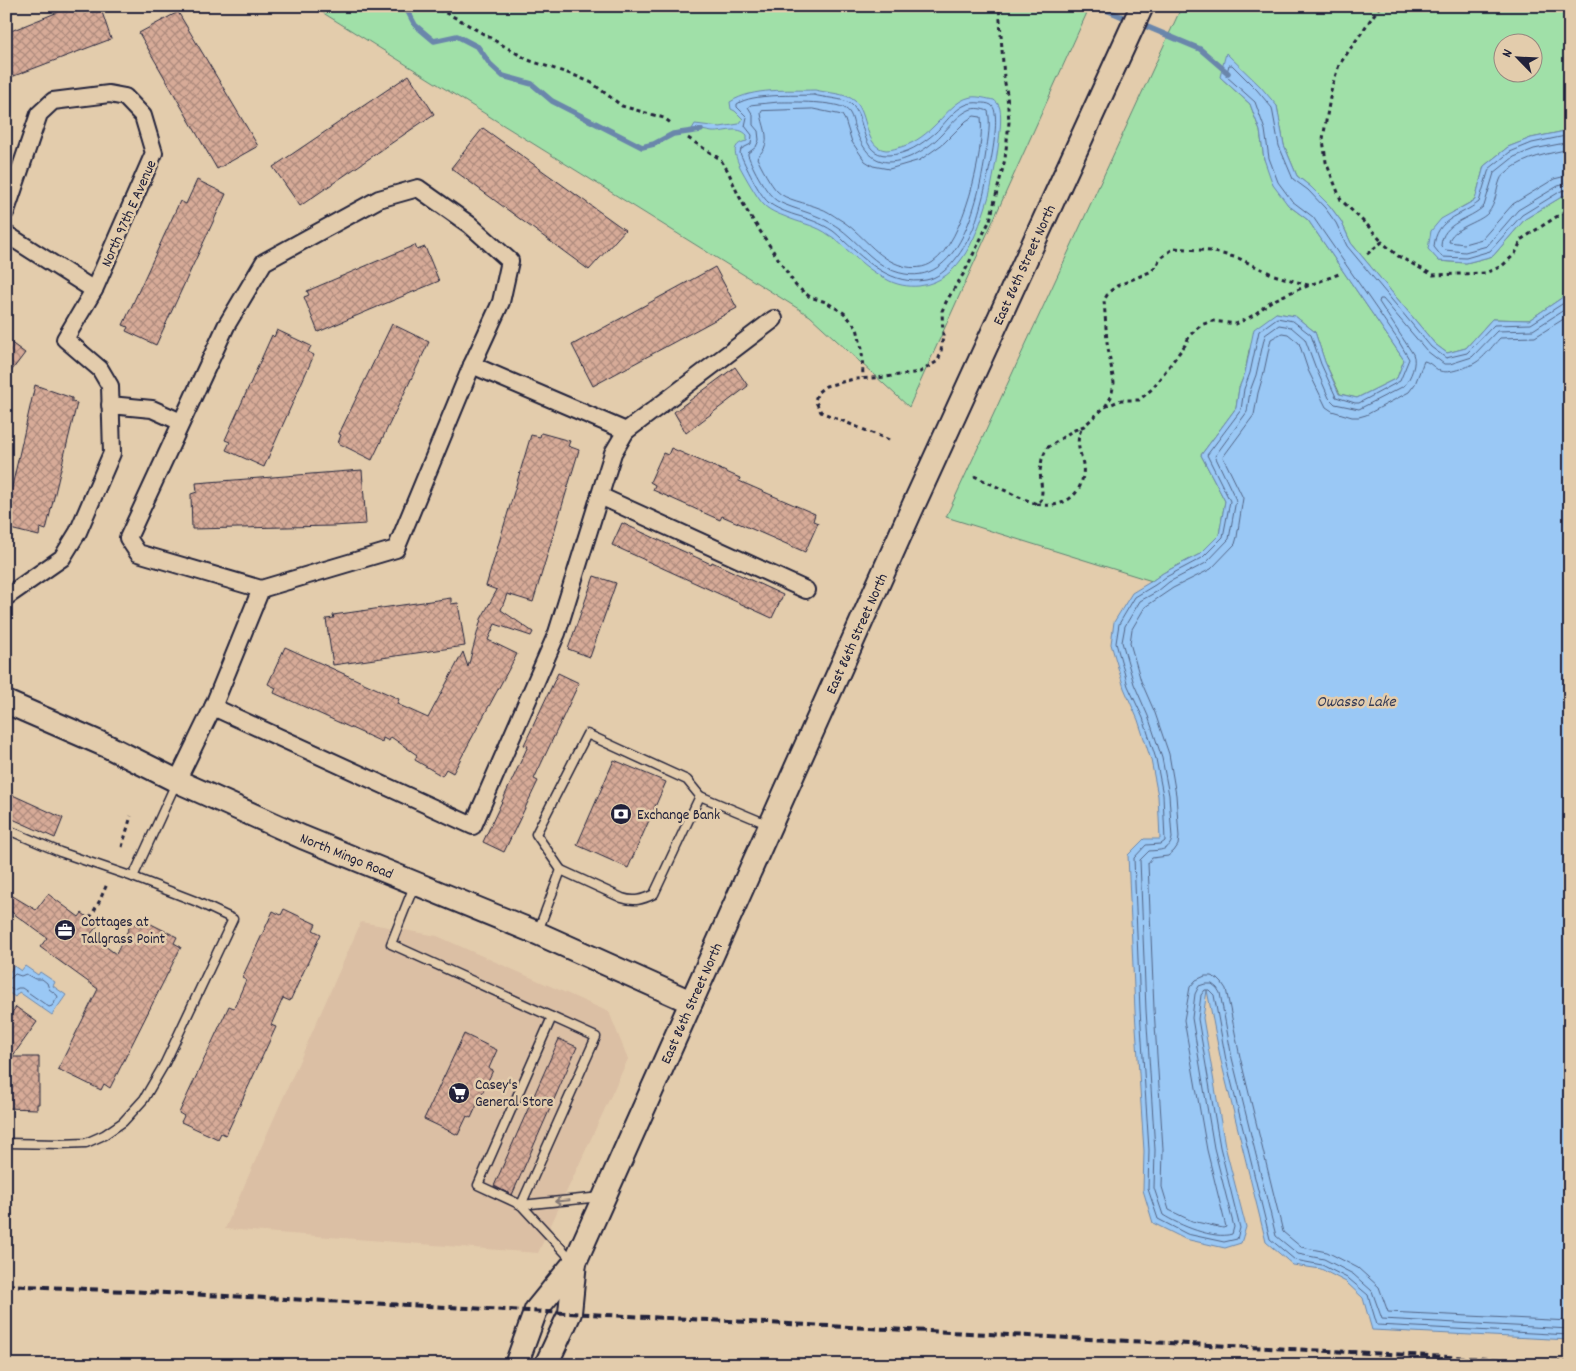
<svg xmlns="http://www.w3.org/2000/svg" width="1576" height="1371" viewBox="0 0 1576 1371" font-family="Dekko,sans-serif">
  <defs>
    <pattern id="building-cross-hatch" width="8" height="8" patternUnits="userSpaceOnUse" patternTransform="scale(1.25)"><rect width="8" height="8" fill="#d7ab98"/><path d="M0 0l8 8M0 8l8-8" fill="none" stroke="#ae8b7d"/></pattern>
  </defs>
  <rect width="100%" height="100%" fill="#e3ccac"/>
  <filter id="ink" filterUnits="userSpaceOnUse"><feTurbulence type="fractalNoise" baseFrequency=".02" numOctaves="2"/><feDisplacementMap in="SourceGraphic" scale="10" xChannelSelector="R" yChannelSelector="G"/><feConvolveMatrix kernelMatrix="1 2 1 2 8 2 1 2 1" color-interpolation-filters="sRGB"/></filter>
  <g filter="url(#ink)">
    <path fill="#dbbfa4" d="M361,922L437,936L609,1012L628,1059L538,1253L225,1229Z"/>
    <g fill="#a0e0a8" stroke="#618172" fill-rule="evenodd">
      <path d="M312,6H1090L909,407L810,316Z"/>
      <path d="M1182,6H1570V130L1531,138L1508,147L1484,166L1475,200L1453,212L1428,248L1439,261L1466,263L1493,256L1525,219L1563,196L1570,194V290L1569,293L1529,320L1492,319L1466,348L1447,353L1435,344L1351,243L1341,221L1329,205L1311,187L1297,176L1284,145L1277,106L1220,77L1250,104L1260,131L1264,159L1288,205L1308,220L1404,360L1397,378L1357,398L1340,394L1325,362L1315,332L1295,316L1276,313L1249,350L1245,373L1239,388L1236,408L1201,455L1225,501L1219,535L1200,554L1163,573L1152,581L946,517ZM1504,42H1534V72H1504Z"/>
    </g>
    <g fill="#9ac8f5" stroke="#6a86ab">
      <path d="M1226,53L1260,86L1277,106L1284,145L1297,176L1311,187L1329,205L1341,221L1351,243L1435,344L1447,353L1466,348L1492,319L1529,320L1569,293L1570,290V1340L1372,1330L1363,1298L1346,1282L1321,1269L1293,1265L1266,1242L1221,1061L1207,990L1203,1018L1225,1146L1246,1227L1241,1243L1225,1248L1185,1239L1153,1223L1143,1190L1144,1151L1135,1011L1128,855L1144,839H1160L1158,796L1151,760L1138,720L1124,688L1111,644L1114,622L1132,593L1152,581L1163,573L1200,554L1219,535L1225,501L1201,455L1236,408L1239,388L1245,373L1254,329L1276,313L1295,316L1315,332L1325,362L1339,394L1357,398L1397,378L1404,360L1308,220L1288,205L1273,185L1264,159L1260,131L1250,104L1220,77Z"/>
      <path d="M815,90C827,93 846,93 855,101C869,114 864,148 886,150C890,150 894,149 897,148C911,145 923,137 933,127C944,117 955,100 971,97C979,96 987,99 994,100C996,102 998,103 999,106C1005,118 993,181 989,196C978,232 962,281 919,286C908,287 896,285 886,279C870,271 857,259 844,247C839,243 835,238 829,235C817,226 804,224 791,219C782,215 771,212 764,205C757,198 745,176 740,167C735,155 730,144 747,141V135C738,125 724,133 712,132C706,131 699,129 692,129L695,124L720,127L739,124L743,119L735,111L731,109L730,102C754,87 787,91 815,90Z"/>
      <path d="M1570,130V194L1563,196L1525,219L1493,256L1466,263L1439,261L1428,249L1431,231L1441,219L1475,200L1484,166L1508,147L1531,138Z"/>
      <path d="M14,966L21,971L25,966L38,975L40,972L55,982L53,986L66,995L52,1015L19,992L15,997L6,991V977Z"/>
    </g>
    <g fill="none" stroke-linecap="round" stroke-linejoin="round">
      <g stroke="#526485" stroke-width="1">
        <path d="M814,95C823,98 843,98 851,104C867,117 859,156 888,155C906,155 922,144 935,133C948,121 959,100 980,103C983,103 988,103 991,105C1006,113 980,214 973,229C965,248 948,276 926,280C892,286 867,262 844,241C841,238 837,234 833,231C821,223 809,219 795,215C786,212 775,208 768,202C759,194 745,165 740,153L741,149L751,144L752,135L745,126L747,117L737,107V104C753,93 794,96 814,95Z"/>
        <path d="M779,102C793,102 835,101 846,109C851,112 853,120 854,126C860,142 868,161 888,162C907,162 929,148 941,135C950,126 958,115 969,110C975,107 983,109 988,111C991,123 988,140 986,152C980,193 962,284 905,274C873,269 857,237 831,223C814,213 796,210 779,202C767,196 752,167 748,155V153L756,147L759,140L758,131L753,125V115L748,107L751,105Z"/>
        <path d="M813,109L842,115L845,120L852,142L865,161L873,166L889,169L920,160L944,143L966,121L974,116L981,117C985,152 963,242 933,262C925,268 913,269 903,266C876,259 862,232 839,219C833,215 826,210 819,208C807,203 785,200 777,191C771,185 761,167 757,158C759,155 762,152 764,149C770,136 762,124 761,113L762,111Z"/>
        <path d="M1570,135L1532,143L1510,152L1489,169L1479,202C1460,217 1436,218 1434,247L1442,257L1466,258L1490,251L1522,215L1561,191L1570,189"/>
        <path d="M1570,142L1534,149L1514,157L1494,173L1484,206C1470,220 1442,222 1441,246L1445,250L1465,252L1487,246L1518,210L1558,186L1570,183"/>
        <path d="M1570,149C1547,154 1526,157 1508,171C1505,174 1501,176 1500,180C1496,190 1496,204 1488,213C1479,223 1451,228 1449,242L1464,244L1482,239L1513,204L1554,179L1570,175"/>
        <path d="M1570,299L1531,324L1494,325L1467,353L1446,358L1431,347L1347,246L1336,223L1325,208L1308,190L1293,179L1279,146L1272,108L1257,90L1232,65H1229L1226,76L1255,102L1265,130L1269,158L1278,182L1292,201L1313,217L1398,340L1409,359L1400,381L1359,403H1355L1336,397L1321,364L1311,335L1293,321L1277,318L1259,331L1250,373L1244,389L1241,410L1207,455L1230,501L1223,537L1202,558L1166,577L1155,585L1135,597L1119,624L1116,643L1128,686L1143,718L1156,759L1163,795L1165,841L1161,844L1146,845L1134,858L1140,1010L1149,1150L1148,1189L1158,1219L1187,1234L1224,1242L1237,1239L1240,1228L1220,1147L1198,1019L1201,995L1205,990H1209L1214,995L1226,1060L1270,1239L1295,1260L1322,1265L1349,1279L1368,1295L1377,1325L1570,1335"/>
        <path d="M1570,306L1533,330L1497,331L1472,357L1450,364H1444L1427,351L1383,299H1380L1379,302L1413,354C1417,363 1411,378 1404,386L1359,409L1335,404L1329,398L1315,366L1305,339L1291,327L1279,325L1265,335L1256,375L1250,391L1247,412L1215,456L1236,500L1229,539L1206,563L1169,582L1158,591L1140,601L1125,626L1122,642L1134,684L1148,716L1162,758L1169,795L1172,838C1170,851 1160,850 1149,851L1140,860L1146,1010L1155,1150L1154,1188L1163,1215C1179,1225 1214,1240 1232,1234L1234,1227L1214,1148L1192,1018L1195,994L1199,986L1205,984H1212L1217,988L1220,993L1232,1058L1276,1236L1298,1254L1324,1259L1353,1274L1372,1291L1382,1319L1570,1329"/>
        <path d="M1570,315L1535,337L1500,338C1485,354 1482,363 1460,369C1453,371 1447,373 1440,371C1434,368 1430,362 1424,361L1415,384L1409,392L1366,415L1359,417H1352L1332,411L1326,407L1308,370L1299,343L1288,334L1282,333L1271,339L1263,376L1258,393L1254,415L1223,457L1243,498L1237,537L1235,544L1211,569L1173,588L1145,607L1132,629L1130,643L1141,681L1155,713L1169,754L1176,795L1179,837L1178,845L1174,851L1168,856L1152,858L1148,863L1154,1009L1163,1149L1162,1187L1169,1210L1192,1221L1223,1228L1226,1227L1207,1150L1184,1020L1190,987L1196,980L1205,976H1211L1218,979L1222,983L1226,989L1240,1057L1283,1232L1301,1247L1327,1252L1358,1268L1379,1287L1388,1312L1570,1321"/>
        <path d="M6,979L11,978L15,974L21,976L26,974L35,979H42L47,983L49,989L57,995L58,997L52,1006L49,1007L22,988H18L14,990L6,987"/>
      </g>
      <g stroke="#6a86ab" stroke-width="5.5">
        <path d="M405,6L415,25L434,41L457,36L478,47L490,64L503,76L532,84L552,101L642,147L654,144L673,134L701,130"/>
        <path d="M1097,6L1130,20"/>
        <path d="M1138,23L1200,49L1228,73"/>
      </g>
    </g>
    <g fill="url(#building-cross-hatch)" stroke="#22223b">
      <path d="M73,6H100L111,39L6,79V33Z"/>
      <path d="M178,12L258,146L217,169L139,33Z"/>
      <path d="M409,75L434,114L300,206L273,167Z"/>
      <path d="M483,128L625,230L589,270L451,168Z"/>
      <path d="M197,180L226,194L156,345L126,331L128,327L123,325L180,201L186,204Z"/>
      <path d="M415,245L417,250L425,247L439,281L318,332L304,297L309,295L307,291Z"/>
      <path d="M715,267L737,308L593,386L572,345Z"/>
      <path d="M392,324L429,342L372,460L338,443L341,435L339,434Z"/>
      <path d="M277,330L311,346L308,352L314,355L264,467L226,450L230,442L225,440L272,335L274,337Z"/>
      <path d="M6,339L25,353L6,378Z"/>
      <path d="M735,367L748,386L686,433L674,412Z"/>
      <path d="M35,385L72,398V402L77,403L46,530L40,528L39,536L6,528V513Z"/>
      <path d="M541,433L570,441L568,446L579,450L533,602L507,594L501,610L533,632L531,636L495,624L488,640L517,654L453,773L446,769L442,776L415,760L417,755L391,737L389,741L383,738L382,742L274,693L276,688L268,684L285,647L399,699L397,704L428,718L463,652L468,667L481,619L497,590L486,586L531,435L540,437Z"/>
      <path d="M671,448L740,478L739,481L815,514L813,521L818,523L805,552L722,516L720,520L653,490L655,485L650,482L663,453L668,455Z"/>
      <path d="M362,470L366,524L333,526L192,529L191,494L197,492L196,483Z"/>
      <path d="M622,523L711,564L712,562L783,595L772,618L612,545Z"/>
      <path d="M594,576L616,583L590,657L568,649Z"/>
      <path d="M451,598V604L458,603L465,646L333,665L326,619L334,618L333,615Z"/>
      <path d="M558,673L579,683L534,779L538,781L504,852L483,842L528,746L524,745Z"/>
      <path d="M614,760L666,782L628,868L577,845Z"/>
      <path d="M6,792L63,818L55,838L6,816Z"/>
      <path d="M6,892L36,910L48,894L79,917L82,913L98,925L90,935L116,954L132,922L142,927L145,921L177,937L174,943L181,947L110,1088L104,1084L101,1090L58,1069L98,989L40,947L47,938L6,908Z"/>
      <path d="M284,909L316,924L313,930L321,934L290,1001L283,998L271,1025L276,1027L226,1135L221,1133L218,1139L181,1122L184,1116L179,1113L229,1006L234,1008L246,980L242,978L273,911L281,915Z"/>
      <path d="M16,1007L37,1022L12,1057H39V1104H37V1109L6,1108V1021Z"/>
      <path d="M464,1034L497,1050L489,1068L493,1070L471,1118L467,1116L458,1135L424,1119Z"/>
      <path d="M559,1039L577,1047L512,1195L494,1186Z"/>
    </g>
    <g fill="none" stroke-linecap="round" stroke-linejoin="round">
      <g stroke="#22223b" stroke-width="11">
        <g id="lane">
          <path d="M587,734L687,780L700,796L654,894C642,900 634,902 622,898L561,870L536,834Z"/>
          <path d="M700,796L767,824"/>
          <path d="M6,829L60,852L133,877L176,783"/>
          <path d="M414,886L391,944L596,1037L521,1205"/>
          <path d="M538,931L561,870"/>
          <path d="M552,1017L478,1185L521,1205L573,1261"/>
          <path d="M6,1143L60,1144L86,1143L104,1135L123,1122L144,1099L165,1063L233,919L195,901L133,877"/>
          <path d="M521,1205L601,1197"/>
        </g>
      </g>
      <g stroke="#22223b" stroke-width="20">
        <g id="street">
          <path d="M418,188L470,225L510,261L501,302L472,365L396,549L261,589L138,553L128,538L226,326L264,262L379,199Z"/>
          <path d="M6,211L39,114L53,101L109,94L125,97L143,116L154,153L94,290L65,339L100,369L110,386L112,453L78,532L62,558L6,597"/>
          <path d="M6,234L94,290"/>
          <path d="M472,365L626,431"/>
          <path d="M110,405L152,409L181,422"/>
          <path d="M600,496L806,590"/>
          <path d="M213,707L473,826L557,633L613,453L626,431L774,319"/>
          <path d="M177,781L213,707L261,589"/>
        </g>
      </g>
      <g stroke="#22223b" stroke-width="26">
        <g id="secondary">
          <path id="s1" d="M6,702L107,746L177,781L302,837L537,933L691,1002"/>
          <path id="s2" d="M516,1365L536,1310L575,1262L914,504L1142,6"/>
          <path d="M546,1365L570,1313L575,1262"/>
        </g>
      </g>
      <g stroke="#22223b" stroke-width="3" stroke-dasharray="4 4" stroke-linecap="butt">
        <path d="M431,6L458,19L528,60L576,76L592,83L622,106L664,118L672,124"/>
        <path d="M1380,6L1339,65L1332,86L1323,139L1326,162L1341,200L1370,228L1382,242"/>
        <path d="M688,138L720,159L728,171L737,192L747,211L796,286L810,297L826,302L844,313L857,328L862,349L863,378"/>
        <path d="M1367,254L1382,242L1398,256L1433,275L1485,273L1502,266L1515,254L1522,239L1570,208"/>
        <path d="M1105,407L1121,400H1139L1152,389L1185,345L1190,335L1201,325L1212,321L1236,324L1254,315L1270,302L1289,293L1339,274"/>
        <path d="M889,440L821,412L815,400L818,392L826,386L854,379L886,377L920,372L938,361L941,352L943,335L942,311L947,300L964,273L990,220L1005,159L1009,122L1007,94L1004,78L999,6"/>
        <path d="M974,476L1019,497L1037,504L1041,500L1042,492L1040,471L1042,459L1047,448L1072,431L1084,426L1105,407L1111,397L1114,383L1107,342L1104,300L1109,292L1117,286L1152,271L1161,258L1174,248L1211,251L1238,258L1274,275L1311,286"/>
        <path d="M1037,504C1058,509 1080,499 1083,475C1086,456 1071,446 1083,426"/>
        <path d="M122,847L131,816"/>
        <path d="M90,918L99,902L107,884"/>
      </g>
      <use href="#lane" stroke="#e3ccac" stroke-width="8"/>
      <use href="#street" stroke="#e3ccac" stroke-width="16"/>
      <use href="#secondary" stroke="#e3ccac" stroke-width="22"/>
      <path stroke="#22223b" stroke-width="4" stroke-dasharray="8 4" stroke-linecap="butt" d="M6,1285L1570,1363"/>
    </g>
    <defs><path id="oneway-shaft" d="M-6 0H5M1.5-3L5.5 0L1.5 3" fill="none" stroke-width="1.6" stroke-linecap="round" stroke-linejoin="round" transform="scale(1.25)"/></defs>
    <use stroke="#827774" href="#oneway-shaft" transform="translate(562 1201) rotate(175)"/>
  </g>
  <defs>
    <g id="bank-disc" transform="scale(1.125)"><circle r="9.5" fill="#22223b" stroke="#e3ccac"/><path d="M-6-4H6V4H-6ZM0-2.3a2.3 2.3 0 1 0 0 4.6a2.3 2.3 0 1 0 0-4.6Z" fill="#fff"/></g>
    <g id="office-disc" transform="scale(1.125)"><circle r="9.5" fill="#22223b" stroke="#e3ccac"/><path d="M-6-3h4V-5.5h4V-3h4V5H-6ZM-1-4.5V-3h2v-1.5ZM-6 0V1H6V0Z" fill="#fff"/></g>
    <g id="supermarket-disc" transform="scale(1.125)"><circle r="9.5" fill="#22223b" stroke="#e3ccac"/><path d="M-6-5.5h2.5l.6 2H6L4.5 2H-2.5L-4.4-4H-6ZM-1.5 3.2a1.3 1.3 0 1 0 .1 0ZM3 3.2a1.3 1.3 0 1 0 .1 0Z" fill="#fff"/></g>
  </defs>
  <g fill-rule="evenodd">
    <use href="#bank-disc" x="621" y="814"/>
    <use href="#office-disc" x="65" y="930"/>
    <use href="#supermarket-disc" x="459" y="1093"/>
  </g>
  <g text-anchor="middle" stroke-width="5" stroke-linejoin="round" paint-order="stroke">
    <g font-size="15" fill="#22223b" stroke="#e3ccac">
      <text transform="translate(128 213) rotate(-66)" y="5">North 97th E Avenue</text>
      <text dy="5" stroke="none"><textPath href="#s2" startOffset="1214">East 86th Street North</textPath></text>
      <text dy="5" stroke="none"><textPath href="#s2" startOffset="809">East 86th Street North</textPath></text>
      <text dy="5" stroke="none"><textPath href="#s1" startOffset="374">North Mingo Road</textPath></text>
      <text dy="5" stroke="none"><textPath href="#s2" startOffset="404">East 86th Street North</textPath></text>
    </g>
    <g font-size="15" fill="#22223b" stroke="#e3ccac" text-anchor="start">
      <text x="637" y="819">Exchange Bank</text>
      <text x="81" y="926">Cottages at<tspan x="81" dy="17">Tallgrass Point</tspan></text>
      <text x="475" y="1089">Casey's<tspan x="475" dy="17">General Store</tspan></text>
    </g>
    <g font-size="16" font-style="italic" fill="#343b57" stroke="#e3ccac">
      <text x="1356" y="706">Owasso Lake</text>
    </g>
  </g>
  <rect width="1576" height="1371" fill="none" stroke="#e3ccac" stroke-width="25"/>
  <rect x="12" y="12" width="1551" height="1346" fill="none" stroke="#22223b" stroke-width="2" filter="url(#ink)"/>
  <g transform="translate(1518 58) rotate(294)"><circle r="24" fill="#e3ccac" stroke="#96887f"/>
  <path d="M0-4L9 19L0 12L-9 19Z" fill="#22223b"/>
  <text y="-8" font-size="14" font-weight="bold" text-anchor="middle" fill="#22223b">N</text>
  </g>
</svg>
